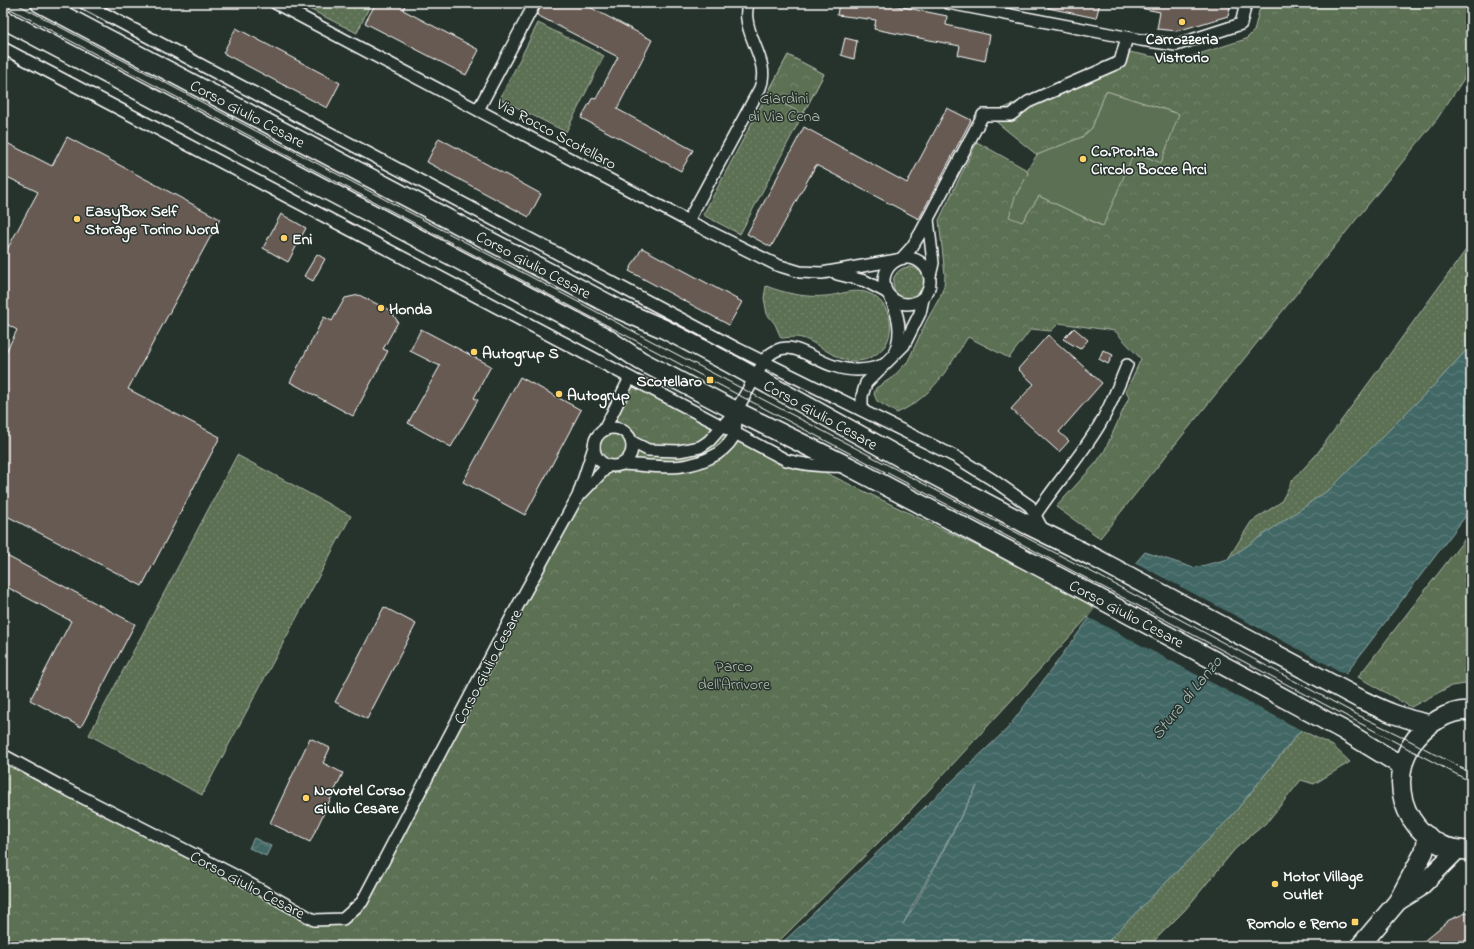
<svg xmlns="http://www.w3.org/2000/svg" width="1474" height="949" viewBox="0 0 1474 949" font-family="'Indie Flower',sans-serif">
  <defs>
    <pattern id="grass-dots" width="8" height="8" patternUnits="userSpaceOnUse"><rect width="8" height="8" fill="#5b6f52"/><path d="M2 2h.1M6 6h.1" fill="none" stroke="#74856c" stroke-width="1.8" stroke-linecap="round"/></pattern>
    <pattern id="park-crowns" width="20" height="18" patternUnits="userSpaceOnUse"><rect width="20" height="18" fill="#5b6f52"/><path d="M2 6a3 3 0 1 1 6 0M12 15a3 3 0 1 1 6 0" fill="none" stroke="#74856c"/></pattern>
    <pattern id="water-waves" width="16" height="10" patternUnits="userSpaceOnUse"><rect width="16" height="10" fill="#436866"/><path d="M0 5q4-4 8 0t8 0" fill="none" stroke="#5f7f7d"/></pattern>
  </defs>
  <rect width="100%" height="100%" fill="#26332d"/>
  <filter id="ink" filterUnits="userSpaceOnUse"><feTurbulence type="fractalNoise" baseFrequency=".025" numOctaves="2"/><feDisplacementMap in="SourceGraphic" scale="8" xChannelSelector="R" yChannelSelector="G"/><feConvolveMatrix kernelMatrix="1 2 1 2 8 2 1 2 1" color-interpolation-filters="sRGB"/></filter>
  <g filter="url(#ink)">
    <g fill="url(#grass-dots)" stroke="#adb7a8">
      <path d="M297,3H371L357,33Z"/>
      <path d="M538,23L604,56L566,132L500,99Z"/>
      <path d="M788,55L824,74L740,234L703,215Z"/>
      <path d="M1471,243V345L1440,379L1330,489L1228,559L1251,522L1281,502L1292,481L1316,455Z"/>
      <circle cx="909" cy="283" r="16"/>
      <path d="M766,286C784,293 806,298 826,296C839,295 851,289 865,292C888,298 898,328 884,347C877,355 869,360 858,361C837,363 821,344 802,338C795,336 787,338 781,338L775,324L767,314L764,298Z"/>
      <path d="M237,455L351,516L202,795L89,735Z"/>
      <path d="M1301,730L1333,746L1350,762L1314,784L1301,780L1267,822L1235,849L1185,910L1149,946H1103L1231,817Z"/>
    </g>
    <g fill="url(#park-crowns)" stroke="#adb7a8">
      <path d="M1261,3H1471V68L1437,119L1100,538L1056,507L1096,463L1105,450L1129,397L1126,391L1141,359L1115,331L1059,323L1051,331L1031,329L1009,358L968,337C947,369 934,396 897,413L877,401L874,394L876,388L893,377L908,361L927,320L940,297L944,286L945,275L939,220L977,142L1027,170L1028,174L1015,197L1022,222L1039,196L1102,226L1134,152L1179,114L1106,91L1092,128L1082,137L1037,155L994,120L1000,110L1129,52L1164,59H1183L1246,39L1254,31Z"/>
      <path d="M788,55L824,74L803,114L767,95Z"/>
      <path d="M630,378L1099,605L906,815L774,946H3V755L314,920L343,919L362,902L567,518Z"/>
      <path d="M1471,531V683L1451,686L1411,707L1358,677Z"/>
    </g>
    <path fill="#5b6f52" stroke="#adb7a8" d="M1106,91L1179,114L1161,163L1134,152L1103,226L1039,196L1022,222L1009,217L1015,197L1028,174L1027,170L1037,155L1082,137L1092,128Z"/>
    <g fill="url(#water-waves)" stroke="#8ea4a3" fill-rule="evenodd">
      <path d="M1471,345V509L1345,675L1231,817L1103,946H779L1008,728L1099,605L1145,552L1194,568L1228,559L1330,489L1440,379ZM977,786L915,905L903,924Z"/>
      <path d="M254,838L271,846L266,856L249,848Z"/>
    </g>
    <path fill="#26332d" d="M1134,562L1347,675L1303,731L1088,617Z"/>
    <g fill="#665a52" stroke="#fff">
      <path d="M376,3H406L403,10L479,50L466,75L365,23Z"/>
      <path d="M542,3H582L652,40L617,109L693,150L681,171L581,118L593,97L596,99L618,57L537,15Z"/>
      <path d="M839,3H883L947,16L946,25L990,35L985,61L958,55L960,46L874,29L876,20L837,15Z"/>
      <path d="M1048,3H1100L1096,18L1048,8Z"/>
      <path d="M1140,3H1231L1228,16L1177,31L1157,29L1160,12L1140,8Z"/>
      <path d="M236,28L340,83L327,108L223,53Z"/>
      <path d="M845,38L857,41L854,59L841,55Z"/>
      <path d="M947,108L971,120L919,219L816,165L771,247L747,234L804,127L907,183Z"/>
      <path d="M67,137L220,219L128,389L220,437L142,586L3,514V358L17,330L3,322V257L38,192L3,175V141L52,166Z"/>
      <path d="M439,138L541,194L529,217L427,162Z"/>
      <path d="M281,214L306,228L288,262L263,248Z"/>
      <path d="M642,248L742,302L729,325L629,271Z"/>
      <path d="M317,254L325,259L313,281L304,276Z"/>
      <path d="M359,295L391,311L398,322L383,349L388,351L353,416L290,382L324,317L332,321L345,298Z"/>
      <path d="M1074,328L1088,340L1080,349L1063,339Z"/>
      <path d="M421,329L491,366L474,398L478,400L451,447L408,423L440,366L410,351Z"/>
      <path d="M1048,335L1102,383L1059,432L1069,441L1059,452L1011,409L1034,384L1018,369Z"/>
      <path d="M1103,350L1113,355L1108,364L1099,359Z"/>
      <path d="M520,377L581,410L525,515L463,482Z"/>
      <path d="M3,554L135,624L81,727L30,700L71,621L3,585Z"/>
      <path d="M384,607L416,624L367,719L335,702Z"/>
      <path d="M310,738L330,748L323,763L343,773L310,842L270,823Z"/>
      <path d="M1471,911V946H1418L1449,920Z"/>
    </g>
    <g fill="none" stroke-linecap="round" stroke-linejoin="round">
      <g stroke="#fff" stroke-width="14">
        <g id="street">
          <path d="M84,3L738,349L956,457L993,480L1030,506L1044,532"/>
          <path d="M275,3L688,221L777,265L800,272L822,273L897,260"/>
          <path d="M948,3L1141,40L1176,45L1241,24L1246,3"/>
          <path d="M3,48L360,235L786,460C805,465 824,467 844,466"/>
          <path d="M478,110L535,3"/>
          <path d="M928,219L933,263L930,276"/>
          <path d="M688,221L760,88C770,64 749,42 747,19C746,14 747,8 748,3"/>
          <circle cx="907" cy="281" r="23"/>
          <path d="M902,258L912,247L921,232L983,115H1011L1028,102L1120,62L1127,37"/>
          <path d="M837,274L865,281L886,292"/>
          <path d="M890,297C898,314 903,332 895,351"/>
          <path d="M862,410V396L866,383L904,345L920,313L923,299"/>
          <circle cx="613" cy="447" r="19"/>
          <path d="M604,430L630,378"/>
          <path d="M632,442L648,450L679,451L700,447L709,441L736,411L766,358C789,334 811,360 834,366C851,372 867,371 883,365"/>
          <path d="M623,464C657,466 685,473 717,454C724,449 732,442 735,433C736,426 736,418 736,411"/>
          <path d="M582,493L608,466"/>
          <path d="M1032,520C1053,487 1080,458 1100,424C1111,405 1119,385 1127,365"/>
          <path d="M3,755L64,788L236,876L314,920L343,919L362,902L511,618L578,496L594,447"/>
        </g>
      </g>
      <g stroke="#fff" stroke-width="21">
        <g id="primary">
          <path d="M40,3L618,309L664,329L731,364L903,459L1028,525L1095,558L1362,700C1385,711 1403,719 1429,724"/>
          <path d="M3,19L605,337L641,361L736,411L848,466L1078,587L1343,730L1402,766"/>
          <path d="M1471,711C1460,710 1448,714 1439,719C1388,746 1388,820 1441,845C1451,849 1461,850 1471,851"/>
          <path d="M1398,901L1424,852L1428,836"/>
          <path d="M1360,946L1398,901L1419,888L1457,850"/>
        </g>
      </g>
      <use href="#street" stroke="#26332d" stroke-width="11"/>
      <use href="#primary" stroke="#26332d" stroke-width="18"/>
      <g stroke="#fff" stroke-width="1">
        <path d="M15,3L661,346L1088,570L1354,713L1401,736L1471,773"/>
        <path d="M3,5L710,380L916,488L1471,782"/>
      </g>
    </g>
  </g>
  <g fill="#ffd166" stroke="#26332d" stroke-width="1.5">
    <circle cx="1182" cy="22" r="4"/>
    <circle cx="1083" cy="159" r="4"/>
    <circle cx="77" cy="219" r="4"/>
    <circle cx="284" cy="238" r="4"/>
    <circle cx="381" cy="308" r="4"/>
    <circle cx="474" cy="352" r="4"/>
    <rect x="706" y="376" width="8" height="8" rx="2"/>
    <circle cx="559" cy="394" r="4"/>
    <circle cx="306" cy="798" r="4"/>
    <circle cx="1275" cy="884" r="4"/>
    <rect x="1351" y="918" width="8" height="8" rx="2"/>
  </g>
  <g text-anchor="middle" stroke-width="3" stroke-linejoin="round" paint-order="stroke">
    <g font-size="16" font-weight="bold" fill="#fff" stroke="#26332d" text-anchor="start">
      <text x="1182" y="44" text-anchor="middle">Carrozzeria<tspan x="1182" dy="18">Vistrorio</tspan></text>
      <text x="1091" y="156">Co.Pro.Ma.<tspan x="1091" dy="18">Circolo Bocce Arci</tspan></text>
      <text x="85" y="216">EasyBox Self<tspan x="85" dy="18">Storage Torino Nord</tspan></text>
      <text x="292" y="244">Eni</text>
      <text x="389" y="314">Honda</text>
      <text x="482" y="358">Autogrup S</text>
      <text x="702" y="386" text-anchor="end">Scotellaro</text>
      <text x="567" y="400">Autogrup</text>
      <text x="314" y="795">Novotel Corso<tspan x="314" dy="18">Giulio Cesare</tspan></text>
      <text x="1283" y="881">Motor Village<tspan x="1283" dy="18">Outlet</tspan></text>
      <text x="1347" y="928" text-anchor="end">Romolo e Remo</text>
    </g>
    <g font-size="16" fill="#b5beb1" stroke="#26332d">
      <text x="784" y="103">Giardini<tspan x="784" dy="18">di Via Cena</tspan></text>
      <text x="734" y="671">Parco<tspan x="734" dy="18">dell'Arrivore</tspan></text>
    </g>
    <g font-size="16" fill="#fff" stroke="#26332d">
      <text transform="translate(248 113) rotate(28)" y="6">Corso Giulio Cesare</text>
      <text transform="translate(557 133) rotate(28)" y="6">Via Rocco Scotellaro</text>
      <text transform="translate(534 264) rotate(28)" y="6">Corso Giulio Cesare</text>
      <text transform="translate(821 414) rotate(29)" y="6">Corso Giulio Cesare</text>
      <text transform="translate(1127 613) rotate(28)" y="6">Corso Giulio Cesare</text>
      <text transform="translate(487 666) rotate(-62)" y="6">Corso Giulio Cesare</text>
      <text transform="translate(248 884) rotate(28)" y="6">Corso Giulio Cesare</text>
    </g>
    <g font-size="17" font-style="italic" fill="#aabbba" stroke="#26332d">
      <text transform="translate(1186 697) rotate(-51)" y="6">Stura di Lanzo</text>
    </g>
  </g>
  <rect width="1474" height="949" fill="none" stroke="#26332d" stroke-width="16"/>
  <rect x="8" y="8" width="1458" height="933" fill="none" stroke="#fff" stroke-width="1.5" filter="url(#ink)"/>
</svg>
